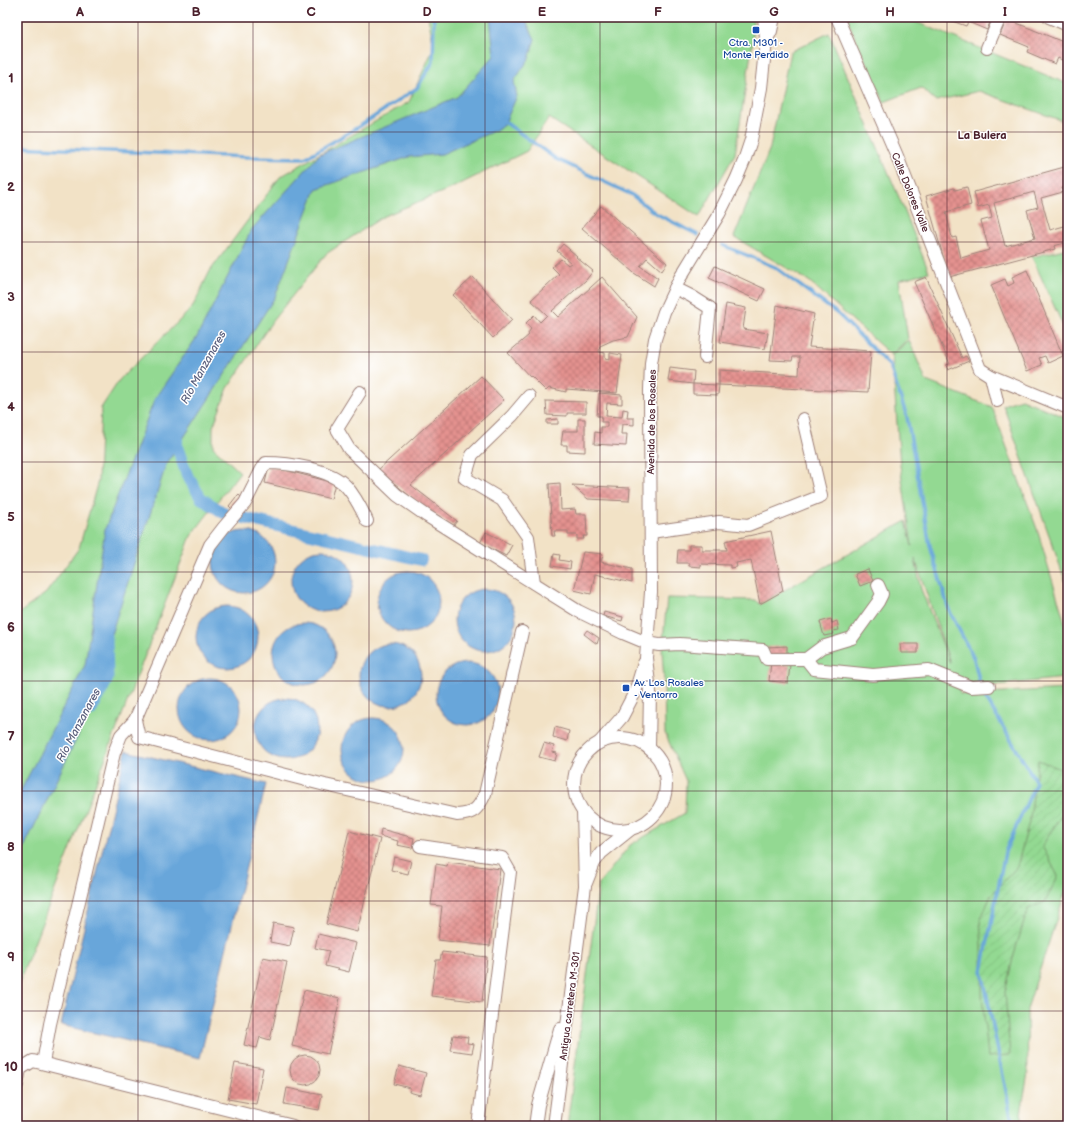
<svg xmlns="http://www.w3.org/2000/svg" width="1085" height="1143" viewBox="0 0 1085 1143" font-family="'Balsamiq Sans',sans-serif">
  <defs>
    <pattern id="garden-furrows" width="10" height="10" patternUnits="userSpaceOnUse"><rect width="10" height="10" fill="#93d992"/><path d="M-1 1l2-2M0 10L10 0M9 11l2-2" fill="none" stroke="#80ba7e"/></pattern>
    <pattern id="building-cross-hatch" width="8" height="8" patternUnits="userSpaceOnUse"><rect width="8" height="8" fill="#e4928f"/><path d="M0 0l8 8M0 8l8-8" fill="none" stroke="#bb7775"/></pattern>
  </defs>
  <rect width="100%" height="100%" fill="#fff"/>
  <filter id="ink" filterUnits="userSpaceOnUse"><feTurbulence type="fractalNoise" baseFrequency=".025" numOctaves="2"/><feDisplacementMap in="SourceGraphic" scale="8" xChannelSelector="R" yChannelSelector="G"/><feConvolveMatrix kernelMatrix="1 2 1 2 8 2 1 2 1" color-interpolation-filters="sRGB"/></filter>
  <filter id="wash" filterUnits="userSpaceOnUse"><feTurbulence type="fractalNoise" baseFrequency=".012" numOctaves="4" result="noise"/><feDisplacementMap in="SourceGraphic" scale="16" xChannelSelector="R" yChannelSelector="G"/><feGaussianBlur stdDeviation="0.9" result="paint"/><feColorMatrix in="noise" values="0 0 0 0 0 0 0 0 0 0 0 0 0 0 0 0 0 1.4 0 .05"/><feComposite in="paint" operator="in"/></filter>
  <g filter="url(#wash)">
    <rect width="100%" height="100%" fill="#f2e2c6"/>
    <g fill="#93d992" stroke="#6e7c5e" fill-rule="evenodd">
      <path d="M428,17H753V41L735,154L699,217L549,118L527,151L452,188L384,216L326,254L273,320L228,388L213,427V447L240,472L191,536L17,988V615L46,593L79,548L98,481L101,408L120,379L192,308L210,271L280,177L409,102L434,47Z"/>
      <path d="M846,17H904L1068,84V123L979,91L936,101L921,88L884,102Z"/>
      <path d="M829,33L901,202L929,272L899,280L908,339L891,355L809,281L734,237L770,148L790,52Z"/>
      <path d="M1068,248V337L1032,257Z"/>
      <path d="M909,340L926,381L992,407L1037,529L1065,623V678L959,689L960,694L1068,689V884L1027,1009L1028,1073L1021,1113L1024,1126H567L599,884L630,845L685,813L686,781L665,733L664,682L662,651L667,598L756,600L760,604L906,521L912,546L900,465L892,355ZM915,559L950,663L921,589Z"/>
      <path d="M1021,399L1068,418V584L1066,583L1003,405Z"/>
    </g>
    <path fill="url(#garden-furrows)" stroke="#6e7c5e" d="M1038,760L1068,772V805L1042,846L1058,876L1045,902L1028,909L1014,954L1005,992L1010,1055L988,1057L982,995V946L980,921L991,895L1017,867L1030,818Z"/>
    <g fill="#67a6da" stroke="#586282">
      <path d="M490,17H524L535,39L529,59L514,81L517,96L505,123L496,130L442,154L409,157L316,189L275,297L166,465L104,656L101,688L17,862V798L85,665L105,529L155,398L197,337L252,229L320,154L457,97L494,56Z"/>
      <circle cx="244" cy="562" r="31"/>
      <circle cx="322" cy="581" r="31"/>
      <circle cx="408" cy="602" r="31"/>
      <circle cx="485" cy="620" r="31"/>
      <circle cx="227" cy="637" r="31"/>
      <circle cx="304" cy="654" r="31"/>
      <circle cx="390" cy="675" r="31"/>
      <circle cx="467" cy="694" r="31"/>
      <circle cx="210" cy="709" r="31"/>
      <circle cx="286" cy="729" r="31"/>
      <circle cx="373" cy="749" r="31"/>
      <path d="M126,751L266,784L200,1058L61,1025Z"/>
    </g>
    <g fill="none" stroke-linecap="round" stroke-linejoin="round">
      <g stroke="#67a6da" stroke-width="3.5">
        <path d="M502,120L556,159L632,195L655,213L698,235"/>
        <path d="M17,147L247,157L305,158L360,126L417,88L433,62L434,21L433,17"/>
        <path d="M722,245L775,267L838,314L890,366L907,417L930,546L949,610L974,659L980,684"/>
        <path d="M981,690L1036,782L1005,852L982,971L1013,1126"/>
      </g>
      <g stroke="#67a6da" stroke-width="12">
        <path d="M177,432V447L187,475L201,498L224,513"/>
        <path d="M244,518L421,560"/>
      </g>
      <path stroke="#67a6da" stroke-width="21" d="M88,707L103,678L102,639"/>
    </g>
    <g id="blocks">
      <g fill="url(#building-cross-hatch)" fill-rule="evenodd">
        <path d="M949,17H992L987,30L968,22L966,26L952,21L953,19Z"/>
        <path d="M1007,19L1068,44V63L1058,58L1055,64L1027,52L1029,47L1000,35Z"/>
        <path d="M1068,166V187L1062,188L1063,192L1041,198L1050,230L1068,225V242L1054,246L1055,249L949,277L926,196L954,188L955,190L967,187L971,205L946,212L952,238L956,237L961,258L989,250L981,221L992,218L989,205L978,208L974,192ZM1034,192L1038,207L1027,210L1035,238L1005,246L994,203Z"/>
        <path d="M601,206L667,263L662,271L647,258L640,266L658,278L654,286L634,273L582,228Z"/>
        <path d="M563,244L577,256L576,257L593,271L586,280L552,311L558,317L602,277L637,317L628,337L613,340L600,346L599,352L605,353V358L610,359V353L622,355L617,393L566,389V392L549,388L546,391L531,376L530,377L508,353L529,335L528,333L531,329L526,323L534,315L540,322L547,315L531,300L559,274L552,267L561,259L568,265L571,263L557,251Z"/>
        <path d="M715,266L765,289L759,301L709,278Z"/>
        <path d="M1027,270L1063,356L1048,363L1045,356L1039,358L1042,365L1027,371L991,285L1005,279L1008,286L1014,283L1012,277Z"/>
        <path d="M473,277L512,320L493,338L453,295Z"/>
        <path d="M926,277L962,358L966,356L969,361L948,370L946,365L950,364L914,282Z"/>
        <path d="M726,304L746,308L743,329L768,333L765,349L720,342Z"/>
        <path d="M777,305L814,314L809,347L871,351L868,392L719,385L718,395L693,394V384L719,385V370L799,375L800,357H793L792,361L770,360Z"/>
        <path d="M670,368L694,371L693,384L668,381Z"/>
        <path d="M481,376L504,400L411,485L457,521L453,526L422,506L378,470Z"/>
        <path d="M599,393L622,395V404L607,403L606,416L622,417L623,409L628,410L627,418H634V425L622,424L621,434H627L626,446L594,444L595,432L601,433V427H607V422H601L602,416H597Z"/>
        <path d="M546,401L586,402V413H567V416L547,415Z"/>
        <path d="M558,419V424H547V420Z"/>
        <path d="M578,419H585V452L567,451V445H561L563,431H578Z"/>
        <path d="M269,466L335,483L331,499L265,483Z"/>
        <path d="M560,483L561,510L575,509L576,514H586L587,536H583L584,539H577V535H568V531H554L555,536H552L549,484Z"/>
        <path d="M572,485L630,488L629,501L588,499Z"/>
        <path d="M239,495L243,499L232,509L229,506L236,497H237Z"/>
        <path d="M771,531L783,591L760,604L751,560L736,563L737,567L730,568V565L701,564V567L689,566V563H677L678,550H689V545H702V550H727L725,541Z"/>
        <path d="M486,532L512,545L506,556L480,543Z"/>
        <path d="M583,552L603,554L601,562L632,569V583L595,574L591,594L574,590Z"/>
        <path d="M554,554L560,555L559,560L571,562L570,569L552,566Z"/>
        <path d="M868,569L873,581L860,586L855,574Z"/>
        <path d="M604,612L623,617L622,621L603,616Z"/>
        <path d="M831,619L832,623L837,621L839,630L833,631L834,634L824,636L820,622Z"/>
        <path d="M587,630L599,638L597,644L584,634Z"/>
        <path d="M900,644H918V653H901Z"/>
        <path d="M787,646V656L768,657L767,647Z"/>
        <path d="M771,662L790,665L788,683L769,681Z"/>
        <path d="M555,727L569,731L567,741L553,737Z"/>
        <path d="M544,743L554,746L552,752L557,753L555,761L539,757Z"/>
        <path d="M381,829L414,838L412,848L397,845L398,841L380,836Z"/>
        <path d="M349,831L380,839L357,932L326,924Z"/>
        <path d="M394,857L411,861L408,874L391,870Z"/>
        <path d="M448,862L500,869L490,946L438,940L442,906L431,905L436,864L447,866Z"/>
        <path d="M273,923L294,927L290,946L270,942Z"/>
        <path d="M318,934L356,943L349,972L325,966L329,951L315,948Z"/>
        <path d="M442,952L487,957L482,1002L431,996L436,960H440Z"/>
        <path d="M263,957L287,962L270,1040L260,1037L257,1048L244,1045Z"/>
        <path d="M304,990L340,998L328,1054L292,1046Z"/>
        <path d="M453,1035L468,1037L467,1043L474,1044L472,1053L450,1050Z"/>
        <circle cx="305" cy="1070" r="15"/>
        <path d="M235,1063L263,1068L256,1104L228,1099Z"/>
        <path d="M399,1066L426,1073L420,1095L409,1092L410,1088L394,1084Z"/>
        <path d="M287,1088L322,1095L319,1110L284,1104Z"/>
      </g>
    </g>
  </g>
  <g filter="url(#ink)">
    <use href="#blocks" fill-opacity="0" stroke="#9e8078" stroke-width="1"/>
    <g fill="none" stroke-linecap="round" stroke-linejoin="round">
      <g stroke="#9e8078" stroke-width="14">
        <g id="minor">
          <path d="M764,17L766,38"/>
          <path d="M837,17L897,156L980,369L991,376L1068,408"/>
          <path d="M1049,17L1068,25"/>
          <path d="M987,48L1000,17"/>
          <path d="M675,288L691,296L710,308L705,357"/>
          <path d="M991,376L997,401"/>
          <path d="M360,392L337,429L349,449L397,495L427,516L578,611L623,633L647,643L659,645L680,644L763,650L767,659H806L814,669L873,675L929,670L971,687L989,686"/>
          <path d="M529,396L512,416L472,455L465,478L502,500L528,537L534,583"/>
          <path d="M651,532L719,522L748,525L821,496L803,419"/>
          <path d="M806,659L822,647L852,638L878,602L882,594L878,585"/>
          <path d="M135,720L139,737L325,785L457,815C474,814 478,809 485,794L522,632"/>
          <circle cx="620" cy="784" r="46"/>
          <path d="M600,742L622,717L635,692L644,663"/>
          <path d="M649,748L650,692L646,658L651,592L650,390L651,363L655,339L664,312L680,278L719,214L736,180L744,161L751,140L761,88L766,41L771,31L774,17"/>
          <path d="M420,846L502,858L510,872L478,1126"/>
          <path d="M586,883L594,863L601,853L631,829"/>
          <path d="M43,1063L50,1024L114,753L121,735L135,720L210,545L224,527L245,503L262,469L266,463C289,463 330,469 346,486C354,495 362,510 367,521"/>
          <path d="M17,1085L20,1069L33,1061L293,1126"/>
          <path d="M535,1126L538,1105L560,1029"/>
          <path d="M554,1126L585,886L583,811"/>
        </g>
      </g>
      <use href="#minor" stroke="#fff" stroke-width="12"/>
    </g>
  </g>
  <path fill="none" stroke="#4a1f2b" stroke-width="1" stroke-opacity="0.55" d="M138,17V1126M253,17V1126M369,17V1126M485,17V1126M600,17V1126M716,17V1126M832,17V1126M947,17V1126M17,132H1068M17,242H1068M17,352H1068M17,462H1068M17,572H1068M17,681H1068M17,791H1068M17,901H1068M17,1011H1068"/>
  <g fill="#1a4fb4" stroke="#fff" stroke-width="1.5">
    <rect x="752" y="26" width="8" height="8" rx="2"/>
    <rect x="622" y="684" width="8" height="8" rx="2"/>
  </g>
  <g text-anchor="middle" stroke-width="3" stroke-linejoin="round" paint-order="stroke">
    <g font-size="10" fill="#164399" stroke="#fff">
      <text x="756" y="46">Ctra. M301 -<tspan x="756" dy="12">Monte Perdido</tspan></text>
      <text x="634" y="686" text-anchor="start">Av. Los Rosales<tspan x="634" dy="12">- Ventorro</tspan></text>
    </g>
    <g font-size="10" fill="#4a1f2b" stroke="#fff">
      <text transform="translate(911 192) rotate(68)" y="4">Calle Dolores Valle</text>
      <text transform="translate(651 422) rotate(-89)" y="4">Avenida de los Rosales</text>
      <text transform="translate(569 1006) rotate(-83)" y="4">Antigua carretera M-301</text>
    </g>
    <g font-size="11" font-weight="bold" fill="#4a1f2b" stroke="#fff">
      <text x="982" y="139">La Bulera</text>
    </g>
    <g font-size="11" font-style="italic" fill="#575c7a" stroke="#fff">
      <text transform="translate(203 367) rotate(-61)" y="4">Río Manzanares</text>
      <text transform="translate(78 725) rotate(-62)" y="4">Río Manzanares</text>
    </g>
  </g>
  <rect width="1085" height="1143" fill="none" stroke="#fff" stroke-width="44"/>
  <rect x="22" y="22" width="1041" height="1099" fill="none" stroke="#4a1f2b" stroke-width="1.5"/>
  <g font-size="13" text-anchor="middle" font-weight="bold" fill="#4a1f2b">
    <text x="80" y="16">A</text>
    <text x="196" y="16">B</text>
    <text x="311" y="16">C</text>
    <text x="427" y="16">D</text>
    <text x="542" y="16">E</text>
    <text x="658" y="16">F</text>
    <text x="774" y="16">G</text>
    <text x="890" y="16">H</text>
    <text x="1005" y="16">I</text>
    <text x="11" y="82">1</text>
    <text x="11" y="191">2</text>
    <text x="11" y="301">3</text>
    <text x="11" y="411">4</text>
    <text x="11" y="521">5</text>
    <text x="11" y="631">6</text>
    <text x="11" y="741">7</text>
    <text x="11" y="851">8</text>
    <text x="11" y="961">9</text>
    <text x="11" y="1071">10</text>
  </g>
</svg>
